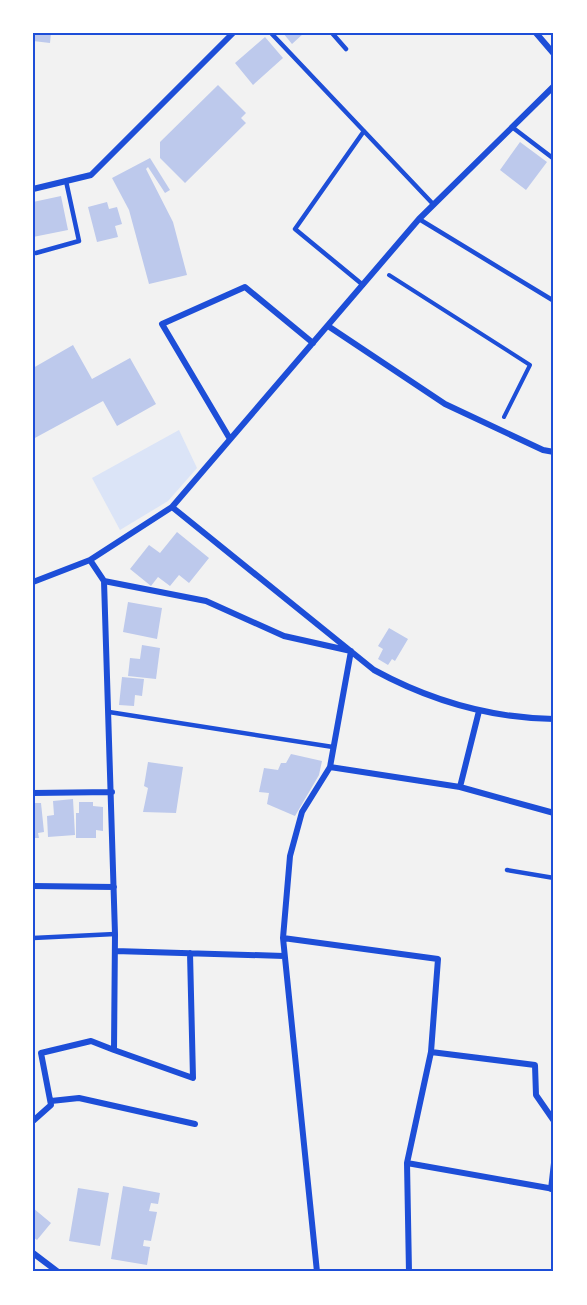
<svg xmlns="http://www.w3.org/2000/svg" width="587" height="1305" viewBox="0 0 587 1305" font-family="'IBM Plex Sans',sans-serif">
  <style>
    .green { fill: #dbe4f7 }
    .building { fill: #bdc9ec }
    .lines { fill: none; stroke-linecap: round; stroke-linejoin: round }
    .path { stroke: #1d4ed8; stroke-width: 4 }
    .service { stroke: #1d4ed8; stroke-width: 4.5 }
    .minor { stroke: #1d4ed8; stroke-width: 6 }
    .neatline { fill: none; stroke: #1d4ed8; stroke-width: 2 }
  </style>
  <rect width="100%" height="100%" fill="#f2f2f2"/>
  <path class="green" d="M 179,430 L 197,468 L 168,501 L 120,530 L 92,478 Z"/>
  <path class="building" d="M 33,33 L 51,33 L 50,43 L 33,41 Z
    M 283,33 L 304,33 L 292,44 Z
    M 265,37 L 283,58 L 253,85 L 235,63 Z
    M 218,85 L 246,113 L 241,118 L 246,123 L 185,183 L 160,158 L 160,142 Z
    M 520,142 L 547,162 L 526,190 L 500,170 Z
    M 150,158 L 170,190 L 165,193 L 148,167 L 146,169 L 173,222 L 187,275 L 149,284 L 129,210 L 112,178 Z
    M 61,196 L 68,230 L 33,237 L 33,202 Z
    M 107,202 L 109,209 L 117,207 L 122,224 L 115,226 L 118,237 L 97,242 L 88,207 Z
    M 73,345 L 92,379 L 130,358 L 156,404 L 117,426 L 103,401 L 33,439 L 33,368 Z
    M 177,532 L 209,558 L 189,583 L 179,575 L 170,586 L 158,577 L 151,586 L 130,569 L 149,545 L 160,553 Z
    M 128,602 L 162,608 L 157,639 L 123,632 Z
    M 389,628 L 408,639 L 395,661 L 392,659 L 388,665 L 378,659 L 383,649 L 378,646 Z
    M 142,645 L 160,648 L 156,679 L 128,676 L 130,658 L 140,659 Z
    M 122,677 L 144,679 L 142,696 L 135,695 L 134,706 L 119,705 Z
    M 291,754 L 322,761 L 319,775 L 295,816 L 267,804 L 269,793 L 259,792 L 264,768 L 278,770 L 281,763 L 286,763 Z
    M 148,762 L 183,767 L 176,813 L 143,812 L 148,788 L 144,786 Z
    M 73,799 L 75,835 L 48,837 L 47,816 L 54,815 L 53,801 Z
    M 79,802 L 93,802 L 93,806 L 103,807 L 103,831 L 96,830 L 96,838 L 76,838 L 76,813 L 79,813 Z
    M 33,803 L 41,803 L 44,832 L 38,833 L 39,838 L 33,838 Z
    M 123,1186 L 160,1193 L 158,1204 L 151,1203 L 149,1211 L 157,1212 L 151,1241 L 144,1240 L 143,1246 L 150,1247 L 147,1265 L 111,1259 Z
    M 78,1188 L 109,1193 L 100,1246 L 69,1241 Z
    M 33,1208 L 51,1223 L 37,1240 L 33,1237 Z"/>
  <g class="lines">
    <path class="path" d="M 389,275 L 530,365 L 504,417"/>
    <path class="service" d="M 271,33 L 433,204
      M 332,33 L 346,49
      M 512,127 L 554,159
      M 419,219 L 554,301
      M 36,253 L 79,241 L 66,181
      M 363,285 L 295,229 L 364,131
      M 109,712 L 333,747
      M 507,870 L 554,878
      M 33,938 L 115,934"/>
    <path class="minor" d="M 536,33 L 554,54
      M 33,189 L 91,175 L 233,33
      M 328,326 L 445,404 L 543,450 L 554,452
      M 230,439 L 162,324 L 245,287 L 313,343
      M 172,507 L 374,670 C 429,700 491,718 554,719
      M 90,560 L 104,581 L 115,934 L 114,1050 L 193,1078 L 190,953
      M 104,581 L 206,601 L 284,636 L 351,651 L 330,767 L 302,812 L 290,856 L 283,938 L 317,1272
      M 33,582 L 90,560 L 172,507 L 419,219 L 554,86
      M 330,767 L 460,787 L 554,813
      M 460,787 L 479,711
      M 33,793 L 112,792
      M 33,886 L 114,887
      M 283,938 L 438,959 L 431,1052 L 407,1163 L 409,1272
      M 115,951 L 284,956
      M 431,1052 L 535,1065 L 536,1095 L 554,1121
      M 51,1101 L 79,1098 L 195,1124
      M 33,1121 L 51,1105 L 41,1053 L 91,1041 L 114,1050
      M 407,1163 L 554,1189
      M 551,1189 L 554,1163
      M 33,1253 L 58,1272
      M 161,1272 L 236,1272"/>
  </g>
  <rect width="587" height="1305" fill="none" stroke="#ffffff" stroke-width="69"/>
  <rect x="34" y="34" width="518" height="1236" class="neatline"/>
</svg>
